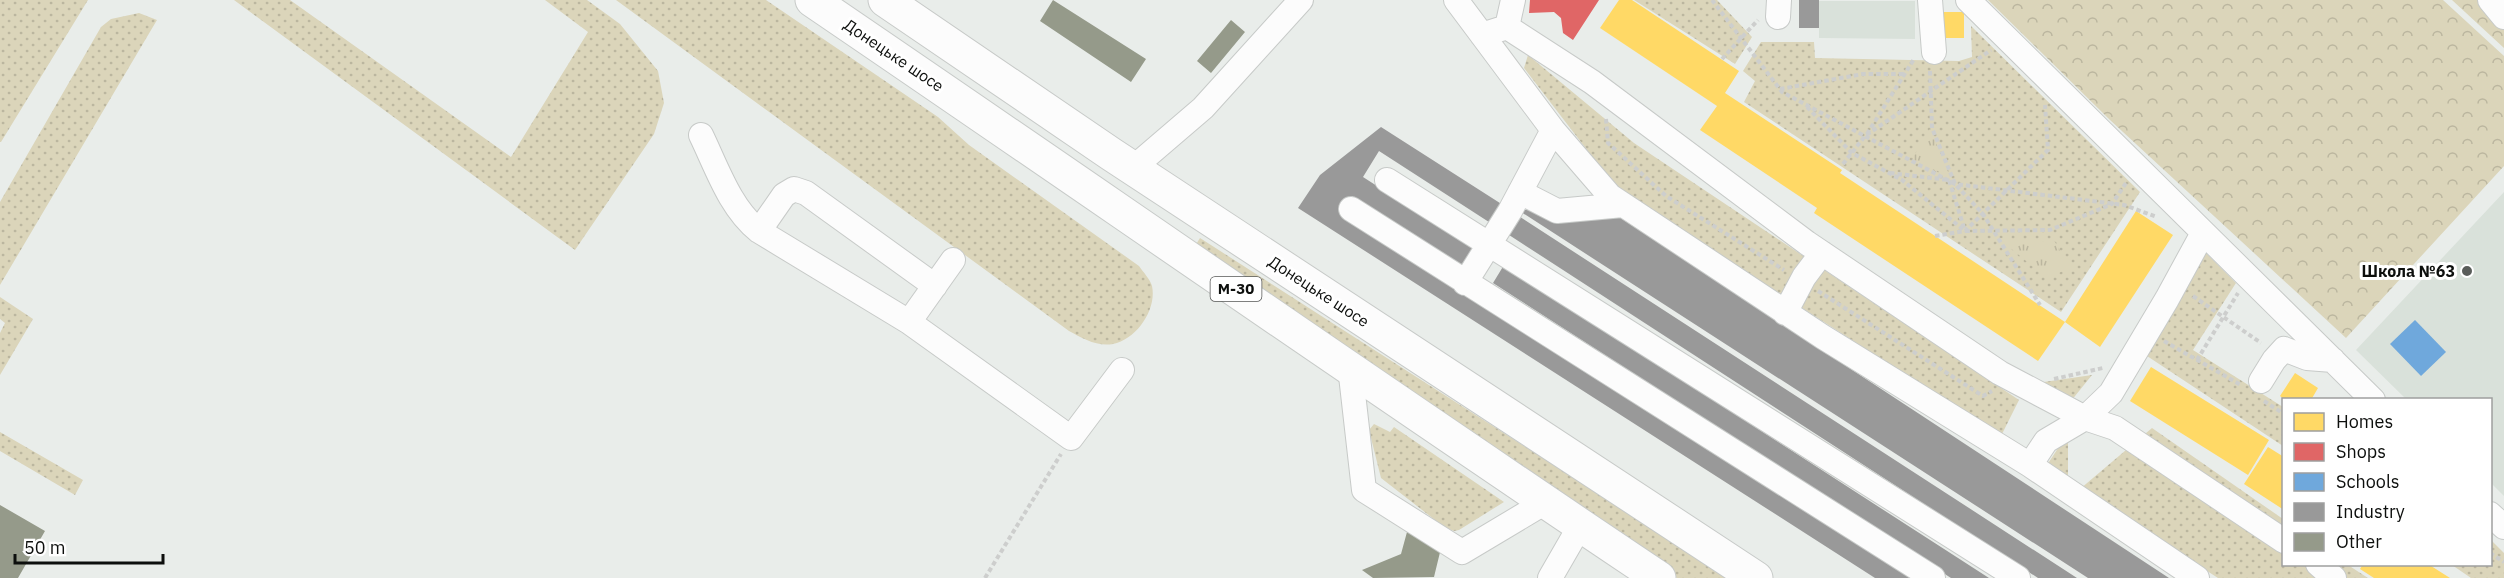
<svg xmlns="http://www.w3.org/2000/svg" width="2504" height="578" viewBox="0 0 2504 578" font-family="'IBM Plex Sans',sans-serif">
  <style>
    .built { fill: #d9e1da }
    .grass { fill: url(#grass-dots) }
    .forest { fill: url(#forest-crowns) }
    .park { fill: url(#park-tufts) }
    .homes { fill: #ffd966 }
    .shops { fill: #e06666 }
    .schools { fill: #6fa8dc }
    .industry { fill: #999 }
    .building { fill: #959a8a }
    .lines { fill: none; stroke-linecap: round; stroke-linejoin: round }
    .minor-casing { stroke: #c7cac8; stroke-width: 26 }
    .highway-casing { stroke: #c7cac8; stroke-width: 35 }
    .path { stroke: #cdcecd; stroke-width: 4; stroke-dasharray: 4.5 3; stroke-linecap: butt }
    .minor { stroke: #fcfcfc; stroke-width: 24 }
    .highway { stroke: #fcfcfc; stroke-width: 33 }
    .poi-dot { fill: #5a5d5a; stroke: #fff; stroke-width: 2 }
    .labels { text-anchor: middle; stroke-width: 6; stroke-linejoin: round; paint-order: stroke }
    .shield { fill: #fff; stroke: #565756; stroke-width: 1.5 }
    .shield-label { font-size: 15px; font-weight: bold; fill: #0d0f0d }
    .street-label { font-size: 16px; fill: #0d0f0d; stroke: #fff }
    .poi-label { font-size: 16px; font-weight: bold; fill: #0d0f0d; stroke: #fff; text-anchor: end }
  </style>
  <defs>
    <pattern id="grass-dots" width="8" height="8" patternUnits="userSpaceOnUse" patternTransform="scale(1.5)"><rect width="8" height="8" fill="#dbd5ba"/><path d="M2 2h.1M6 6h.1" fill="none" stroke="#bbb69f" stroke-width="1.8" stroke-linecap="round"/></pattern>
    <pattern id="forest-crowns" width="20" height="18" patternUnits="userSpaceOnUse" patternTransform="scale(1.5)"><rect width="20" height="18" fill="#dbd5ba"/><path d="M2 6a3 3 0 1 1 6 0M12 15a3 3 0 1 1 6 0" fill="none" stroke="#bbb69f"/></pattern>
    <pattern id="park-tufts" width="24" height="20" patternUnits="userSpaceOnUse" patternTransform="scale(1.5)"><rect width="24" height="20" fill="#dbd5ba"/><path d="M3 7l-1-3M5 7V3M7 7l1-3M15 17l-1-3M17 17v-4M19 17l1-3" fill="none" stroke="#bbb69f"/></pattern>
  </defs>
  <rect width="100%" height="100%" fill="#e9edea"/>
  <path class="built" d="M 1819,1 L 1915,1 L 1915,39 L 1819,38 Z
    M 2504,192 L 2504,496 L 2491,483 L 2490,400 L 2406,399 L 2356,350 Z"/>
  <path class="grass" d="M 0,0 L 88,0 L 1,142 L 0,142 Z
    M 234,0 L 290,0 L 511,157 L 588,32 L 545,0 L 587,0 L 620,24 L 658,71 L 664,103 L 654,134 L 575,250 Z
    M 616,0 L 766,0 L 938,117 L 969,145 L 1139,266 C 1143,272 1150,279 1152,286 C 1157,309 1137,339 1113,344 C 1097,347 1082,338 1069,331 Z
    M 1634,0 L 1717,0 L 1752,37 L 1735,64 Z
    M 139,13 L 157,20 L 0,285 L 0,202 L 101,27 L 111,19 Z
    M 1971,26 L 2140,192 L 2061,312 L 1744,102 L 1755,81 L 1743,71 L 1761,42 L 1814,42 L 1815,58 L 1959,61 L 1972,57 Z
    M 1528,55 L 1634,143 L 2019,400 L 2001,436 L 1617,189 L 1524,68 Z
    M 1200,238 L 1730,578 L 1677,578 L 1195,246 Z
    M 2201,248 L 2236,283 L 2193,350 L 2283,407 L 2283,446 L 2144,354 Z
    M 0,297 L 33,319 L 0,375 L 0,333 L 5,323 L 0,319 Z
    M 2092,375 L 2071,401 L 2037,383 Z
    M 1374,424 L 1390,432 L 1394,427 L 1504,502 L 1459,530 L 1454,531 L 1444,527 L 1381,478 L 1369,430 Z
    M 2152,428 L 2283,519 L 2284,564 L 2348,565 L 2368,578 L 2218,578 L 2080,489 Z
    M 0,432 L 83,480 L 75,495 L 0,451 Z
    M 2068,433 L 2068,479 L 2047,465 Z
    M 2491,540 L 2504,553 L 2504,578 L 2471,578 L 2452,565 L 2490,564 Z"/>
  <path class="forest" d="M 1988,0 L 2443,0 L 2504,56 L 2504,166 L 2346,338 L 2110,120 Z
    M 2452,0 L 2480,0 L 2504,24 L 2504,48 Z"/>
  <path class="park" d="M 1930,129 L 1951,179 L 1912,159 Z
    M 1998,238 L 2055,242 L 2070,268 L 2047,278 Z"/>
  <path class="homes" d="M 1619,0 L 1632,0 L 1739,71 L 1725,93 L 1842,170 L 1840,173 L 2065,322 L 2038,361 L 1814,213 L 1817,208 L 1700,130 L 1717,106 L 1600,28 Z
    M 1935,12 L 1964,12 L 1964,38 L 1935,38 Z
    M 2136,211 L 2173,235 L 2100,347 L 2065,322 Z
    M 2151,367 L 2269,440 L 2248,475 L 2130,401 Z
    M 2295,373 L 2318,388 L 2311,400 L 2285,400 L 2280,396 Z
    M 2268,447 L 2284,457 L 2284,510 L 2244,484 Z
    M 2363,564 L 2428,564 L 2450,578 L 2374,578 L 2360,569 Z"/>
  <path class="shops" d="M 1530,0 L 1599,0 L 1573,40 L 1563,33 L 1561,18 L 1554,12 L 1529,13 Z"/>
  <path class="schools" d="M 2415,320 L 2446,352 L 2421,376 L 2390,344 Z"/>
  <path class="industry" d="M 1799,0 L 1819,0 L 1819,28 L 1799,28 Z
    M 1381,127 L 1503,205 L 1492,224 L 1379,151 L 1363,177 L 1475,249 L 1464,267 L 1352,196 L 1342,212 L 1913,578 L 1875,578 L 1298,208 L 1320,175 Z
    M 1607,209 L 2169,578 L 2088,578 L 1518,210 Z
    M 1517,215 L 2077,578 L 2038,578 L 1506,233 Z
    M 1504,265 L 1989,578 L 1951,578 L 1493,283 Z"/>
  <path class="building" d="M 1053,0 L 1146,59 L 1131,82 L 1040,21 Z
    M 1231,20 L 1245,32 L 1211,73 L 1197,61 Z
    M 0,505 L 45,531 L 18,578 L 0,578 Z
    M 1410,521 L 1442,544 L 1434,577 L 1373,578 L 1362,570 L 1401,554 Z"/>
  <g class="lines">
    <defs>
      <path id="minor" d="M 1456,0 L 1553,130 L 1610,196 L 1823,337 L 2030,465 L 2197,578
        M 1930,0 L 1934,52
        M 1968,0 L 2373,400
        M 2490,0 L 2504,17
        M 1778,17 L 1779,0
        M 1507,27 L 1513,0
        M 1482,35 L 1507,27 L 1592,82 L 1807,243 L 2000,373 L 2085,418 L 2115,428 L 2284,541
        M 701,135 C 717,168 730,208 759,231 L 909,322
        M 1133,168 L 1203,108 L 1301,0
        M 1387,180 L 2018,578
        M 1520,192 L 1557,211 L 1623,205
        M 1351,209 L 1933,578
        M 759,231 L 784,195 L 794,189 L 806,193 L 935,286
        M 953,260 L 909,322 L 1071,438 L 1122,370
        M 1465,283 L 1510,211 L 1553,130
        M 1785,313 L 1804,277 L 1822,253
        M 1350,367 L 1364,490 L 1462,552 L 1544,503
        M 2261,381 L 2274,360 L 2284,349 L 2307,358 L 2333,360
        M 2030,465 L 2046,441 L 2085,418 L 2111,393 L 2167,299 L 2203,233
        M 2490,514 L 2504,527
        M 2318,564 L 2334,578
        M 1550,578 L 1580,526"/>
      <path id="highway" d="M 812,0 C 1094,192 1375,388 1659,578
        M 885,0 L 1111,154 L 1756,578"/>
    </defs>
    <use href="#minor" class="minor-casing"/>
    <use href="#highway" class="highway-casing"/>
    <path class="path" d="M 1712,0 L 1782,92 L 1955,184 L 2124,205 L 2157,217
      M 1722,59 L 1758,20
      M 1930,71 L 1932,128 L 1955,184 L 1983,214 L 2040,305
      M 1780,89 L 1863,74 L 1905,74
      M 1807,107 L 1852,153 L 1902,180 L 1965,231 L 2050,230 L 2112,204 L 2126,183
      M 1606,119 L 1608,143 L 1666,196 L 1784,270
      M 1867,134 L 1914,59
      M 1843,164 L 1865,136 L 1991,50
      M 1890,173 L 1949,180 L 1965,231
      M 1935,236 L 1965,231 L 2048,150 L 2045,105
      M 1818,291 L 1983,396 L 1992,391
      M 2193,296 L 2261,343
      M 2164,341 L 2241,385
      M 2197,360 L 2238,293
      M 2054,379 L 2103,368
      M 2264,401 L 2284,414
      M 2490,553 L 2504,562
      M 985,578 L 1061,454"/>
    <use href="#minor" class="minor"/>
    <use href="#highway" class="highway"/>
  </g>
  <circle class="poi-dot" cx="2467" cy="271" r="6"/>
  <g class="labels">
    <rect class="shield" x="1210.5" y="277" width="51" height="24" rx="4.5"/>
    <g class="shield-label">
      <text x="1236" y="294">М-30</text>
    </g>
    <g class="street-label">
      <text transform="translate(894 55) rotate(34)" y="6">Донецьке шосе</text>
      <text transform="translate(1319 291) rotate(33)" y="6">Донецьке шосе</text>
    </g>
    <g class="poi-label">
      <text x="2455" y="277">Школа №63</text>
    </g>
  </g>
  <rect x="2282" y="398" width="210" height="168" fill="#ffffff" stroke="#9e9f9e" stroke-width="1.5"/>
  <rect x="2294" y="413" width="30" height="18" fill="#ffd966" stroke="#9e9f9e" stroke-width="1.5"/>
  <text x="2336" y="428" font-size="18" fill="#0d0f0d">Homes</text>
  <rect x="2294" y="443" width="30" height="18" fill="#e06666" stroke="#9e9f9e" stroke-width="1.5"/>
  <text x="2336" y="458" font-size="18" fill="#0d0f0d">Shops</text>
  <rect x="2294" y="473" width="30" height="18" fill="#6fa8dc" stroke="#9e9f9e" stroke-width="1.5"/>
  <text x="2336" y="488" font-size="18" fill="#0d0f0d">Schools</text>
  <rect x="2294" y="503" width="30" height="18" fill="#999999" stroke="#9e9f9e" stroke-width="1.5"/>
  <text x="2336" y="518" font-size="18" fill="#0d0f0d">Industry</text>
  <rect x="2294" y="533" width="30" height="18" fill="#959a8a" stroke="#9e9f9e" stroke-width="1.5"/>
  <text x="2336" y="548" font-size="18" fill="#0d0f0d">Other</text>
  <path d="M15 554v9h148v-9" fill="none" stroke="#0d0f0d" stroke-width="3"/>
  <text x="24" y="554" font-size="18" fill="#0d0f0d" stroke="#ffffff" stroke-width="4.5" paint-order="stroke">50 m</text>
</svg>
